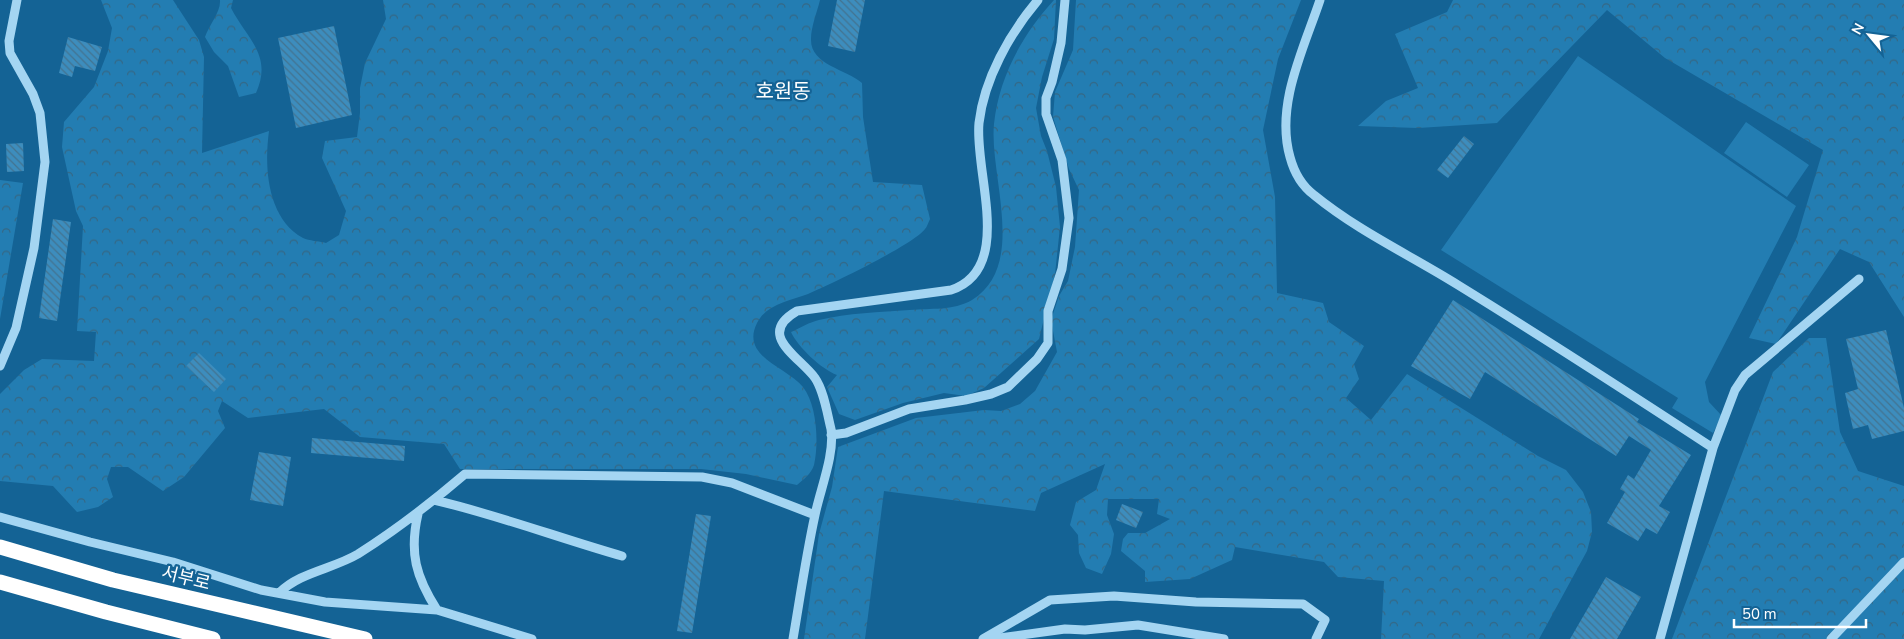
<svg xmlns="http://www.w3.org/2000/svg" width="1904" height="639" viewBox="0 0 1904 639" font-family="'Nunito Sans','Noto Sans KR',sans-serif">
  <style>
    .grass { fill: #237db2 }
    .forest { fill: url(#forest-crowns) }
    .building { fill: url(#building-back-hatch) }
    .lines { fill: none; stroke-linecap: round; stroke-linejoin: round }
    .minor { stroke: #a4d5f2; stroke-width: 9 }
    .highway { stroke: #fff; stroke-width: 15 }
    .labels { text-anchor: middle; stroke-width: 4.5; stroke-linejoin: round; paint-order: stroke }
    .street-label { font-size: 18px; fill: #fff; stroke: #146395 }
    .quarter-label { font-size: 20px; fill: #fff; stroke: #146395 }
  </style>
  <defs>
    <pattern id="forest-crowns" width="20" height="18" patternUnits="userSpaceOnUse" patternTransform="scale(1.25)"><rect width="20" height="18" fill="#237db2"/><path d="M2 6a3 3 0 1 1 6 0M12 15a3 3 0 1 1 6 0" fill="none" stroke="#356784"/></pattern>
    <pattern id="building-back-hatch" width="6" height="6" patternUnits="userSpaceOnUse" patternTransform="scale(1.25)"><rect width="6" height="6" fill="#3d8dbd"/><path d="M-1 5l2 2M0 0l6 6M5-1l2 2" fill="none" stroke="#437390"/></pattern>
  </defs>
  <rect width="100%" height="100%" fill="#146395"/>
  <path class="grass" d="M 1578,56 L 1796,206 L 1705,382 L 1709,402 L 1722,416 L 1713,433 L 1672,408 L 1678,398 L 1441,250 Z
    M 1746,122 L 1809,165 L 1787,197 L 1724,153 Z"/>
  <path class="forest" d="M 101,0 L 173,0 L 199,40 L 204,57 L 202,153 L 269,131 C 264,167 267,218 303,238 C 309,241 319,241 326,243 L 339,235 L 346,211 L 322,158 L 325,141 L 357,137 L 360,113 L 360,88 L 365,63 L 386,19 L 383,0 L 820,0 C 817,12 811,27 811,39 C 810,65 846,69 862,83 L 863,117 L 873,182 L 922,185 L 930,219 C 928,223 927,227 925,229 C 913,245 829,285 808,294 C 790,301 766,304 757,323 C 740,357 787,367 803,387 C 817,405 819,443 814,465 C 811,474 804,479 797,485 L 746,474 L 701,469 L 460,469 L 444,444 L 360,437 L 324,409 L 248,418 L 222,401 L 218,411 L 225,428 L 184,477 L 163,491 L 128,467 L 111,467 L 107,479 L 113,497 L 98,507 L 77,512 L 53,486 L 0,481 L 0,394 L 24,370 L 42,359 L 94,361 L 96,332 L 77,331 L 83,226 L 76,211 L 62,147 L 64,122 L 94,87 L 108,51 L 112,28 Z
    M 220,0 L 233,0 L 231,8 C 247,39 273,55 256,93 L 239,97 L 228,66 L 214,52 L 205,37 C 209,25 221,12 220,0 Z
    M 1054,0 L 1056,0 L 1054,39 L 1042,77 L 1036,108 L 1041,136 L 1047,151 L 1056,187 L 1060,227 L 1055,274 L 1039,339 L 984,388 L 966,396 L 944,393 L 903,403 L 855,420 L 839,414 L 827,387 L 837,375 C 821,369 798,347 791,332 C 800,328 810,322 819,320 C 848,313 880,312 910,310 C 931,308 953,311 972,300 C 1028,265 989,176 994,124 C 999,77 1022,35 1054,0 Z
    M 1076,0 L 1301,0 L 1278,59 L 1263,130 L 1275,197 L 1277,293 L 1323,303 L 1329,322 L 1364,346 L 1354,364 L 1359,379 L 1346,398 L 1371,420 L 1407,374 L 1538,456 L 1566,470 L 1583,492 L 1591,512 L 1592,532 L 1587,551 L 1539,639 L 1381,639 L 1384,581 L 1338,577 L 1324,562 L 1235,547 L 1232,560 L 1190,579 L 1145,582 L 1145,571 L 1121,551 L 1123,539 L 1128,533 L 1145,533 L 1170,519 L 1157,514 L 1159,499 L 1108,499 L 1107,515 L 1114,534 L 1111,554 L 1102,574 L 1086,568 L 1079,553 L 1078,535 L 1070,525 L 1076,502 L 1096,490 L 1105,464 L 1041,493 L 1035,511 L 884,491 L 865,639 L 804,639 L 819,534 L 832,487 L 838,447 L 916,418 L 984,410 L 1001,411 L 1020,404 L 1035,391 L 1057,352 L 1051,320 L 1059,296 L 1068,281 L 1075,247 L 1079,190 L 1069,169 L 1053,117 L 1055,92 L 1073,50 Z
    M 1453,0 L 1904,0 L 1904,317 L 1869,262 L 1840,249 L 1776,344 L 1749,338 L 1797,237 L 1823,150 L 1665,58 L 1607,10 L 1497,123 L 1418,128 L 1358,126 L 1386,101 L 1418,88 L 1395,34 L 1447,12 Z
    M 0,180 L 23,183 L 0,319 Z
    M 1809,338 L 1826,338 L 1840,432 L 1858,471 L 1904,486 L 1904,639 L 1672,639 L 1773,372 Z"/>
  <path class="building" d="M 837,0 L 865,0 L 855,52 L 828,46 Z
    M 334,26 L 352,115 L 296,128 L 278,38 Z
    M 68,37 L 102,47 L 95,71 L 75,66 L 72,77 L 59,73 Z
    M 1464,136 L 1474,144 L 1448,178 L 1437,170 Z
    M 23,143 L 24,171 L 7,172 L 6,144 Z
    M 53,219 L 71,222 L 57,321 L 39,318 Z
    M 1453,300 L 1639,419 L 1637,422 L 1691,455 L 1659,506 L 1670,512 L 1657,534 L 1646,528 L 1638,541 L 1607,523 L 1625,492 L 1620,489 L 1628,475 L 1634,479 L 1651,450 L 1629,436 L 1616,456 L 1485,372 L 1470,399 L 1411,366 Z
    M 1886,330 L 1904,408 L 1904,431 L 1872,439 L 1868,425 L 1853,429 L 1845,393 L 1858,389 L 1846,339 Z
    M 199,353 L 226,379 L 214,392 L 186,366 Z
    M 312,438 L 405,446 L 404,461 L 311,453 Z
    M 259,452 L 291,457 L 283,506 L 250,500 Z
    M 1122,504 L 1143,512 L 1136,528 L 1116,520 Z
    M 696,514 L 711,516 L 692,633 L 677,631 Z
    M 1606,577 L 1641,597 L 1617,639 L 1570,639 Z"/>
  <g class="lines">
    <path class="minor" d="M 1320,0 C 1304,48 1275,105 1290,157 C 1294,172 1302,186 1314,195 C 1358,231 1410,255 1458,285 C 1544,338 1629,393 1713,448
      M 0,366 L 16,328 L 34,248 L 45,162 L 40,113 L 33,94 L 10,53 L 9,41 L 17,0
      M 831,435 L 846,433 L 909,409 L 965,400 L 991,394 L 1008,387 L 1037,359 L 1048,343 L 1048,311 L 1062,269 L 1069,218 L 1062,160 L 1046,114 L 1046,98 L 1052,82 L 1061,43 L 1065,0
      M 434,500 C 498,515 559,538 622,556
      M 418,514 C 409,553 416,577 437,610
      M 0,517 L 90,542 L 173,562 L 261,590 L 325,602 L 437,610 L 532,639
      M 279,593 C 300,572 333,569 358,554 C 396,530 431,503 465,474 L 702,477 L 732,483 L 815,515
      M 793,639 C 800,598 806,556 815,515 C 820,490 835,454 831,429 C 827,413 824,391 815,378 C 800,357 755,335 797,311 L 951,290 C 1015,269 974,172 979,123 C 984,79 1010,33 1038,0
      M 983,639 L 1050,600 L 1114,596 L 1196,602 L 1303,604 L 1325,620 L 1316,639
      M 992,639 L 1065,629 L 1085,630 L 1138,625 L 1224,639
      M 1660,639 L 1713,448 L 1735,390 L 1745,375 L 1859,279
      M 1831,639 L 1904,562"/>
    <path class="highway" d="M 0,547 L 113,580 L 365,639
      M 0,582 L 106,612 L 213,639"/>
  </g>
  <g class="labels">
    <g class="street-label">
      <text transform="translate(186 578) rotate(14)" y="6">서부로</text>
    </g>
    <g class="quarter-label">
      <text x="783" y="98">호원동</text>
    </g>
  </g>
  <g transform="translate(1869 35) rotate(299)" stroke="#146395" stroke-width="4" paint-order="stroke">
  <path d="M0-4L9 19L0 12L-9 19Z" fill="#ffffff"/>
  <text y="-8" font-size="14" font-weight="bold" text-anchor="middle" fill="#ffffff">N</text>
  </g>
  <path d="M1734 619v8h132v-8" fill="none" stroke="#ffffff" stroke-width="2.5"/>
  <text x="1742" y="619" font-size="15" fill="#ffffff" stroke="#146395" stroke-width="4" paint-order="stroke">50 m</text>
</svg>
